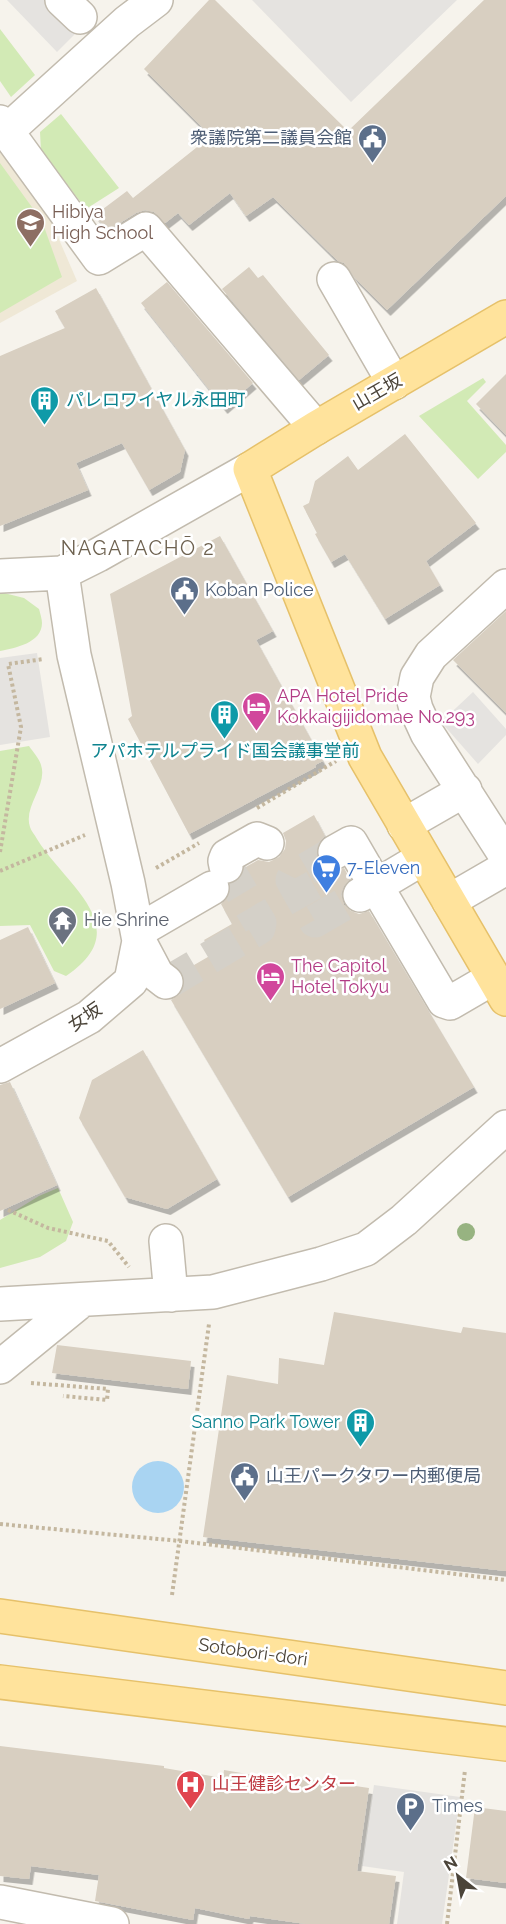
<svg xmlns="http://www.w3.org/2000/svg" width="506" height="1924" viewBox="0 0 506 1924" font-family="Raleway,'Noto Sans JP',sans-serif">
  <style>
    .education { fill: #efe8d6 }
    .green { fill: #d2eab5 }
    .parking { fill: #e5e3e0 }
    .water { fill: #a9d4f2 }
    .building { fill: #d8cfc1; filter: url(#shadow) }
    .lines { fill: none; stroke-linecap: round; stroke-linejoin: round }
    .minor-tunnel { stroke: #d4d0c8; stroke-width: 33; stroke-dasharray: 33 16; stroke-linecap: butt }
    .minor-casing { stroke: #c2bbae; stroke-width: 36 }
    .major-casing { stroke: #e6c16a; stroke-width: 36 }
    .path { stroke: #c4b79f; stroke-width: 4; stroke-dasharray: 3 3; stroke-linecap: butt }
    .minor { stroke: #fff; stroke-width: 33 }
    .major { stroke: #ffe39c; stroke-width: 33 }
    .tree { fill: #97b381 }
    .labels { text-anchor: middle; stroke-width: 5; stroke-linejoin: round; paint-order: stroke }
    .service-label { font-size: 18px; fill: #4e5e75; stroke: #fff; text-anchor: start }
    .education-label { font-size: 18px; fill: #785e54; stroke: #fff; text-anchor: start }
    .street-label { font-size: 18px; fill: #4b4439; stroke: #fff }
    .culture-label { font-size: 18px; fill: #0d838f; stroke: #fff; text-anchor: start }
    .hotel-label { font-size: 18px; fill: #b23c85; stroke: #fff; text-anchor: start }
    .shop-label { font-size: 18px; fill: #366cbe; stroke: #fff; text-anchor: start }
    .worship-label { font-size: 18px; fill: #5b616d; stroke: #fff; text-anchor: start }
    .health-label { font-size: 18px; fill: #be3a42; stroke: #fff; text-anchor: start }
    .neighbourhood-label { font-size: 20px; letter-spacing: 1.5px; fill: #6e6250; stroke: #fff }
  </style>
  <defs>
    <filter id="shadow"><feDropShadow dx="3.5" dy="6" stdDeviation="0" flood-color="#0004"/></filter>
  </defs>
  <rect width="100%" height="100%" fill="#f6f3ec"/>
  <path class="education" d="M 0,149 L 48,214 L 77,281 L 0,323 Z"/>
  <path class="green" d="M 0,29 L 35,75 L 11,97 L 0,81 Z
    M 61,114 L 119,188 L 86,209 L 41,151 L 40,132 Z
    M 0,163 L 42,221 L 62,277 L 0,313 Z
    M 483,378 L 486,382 L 467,401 L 506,445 L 506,452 L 478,479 L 419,416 Z
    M 0,592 L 24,598 L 39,609 C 40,613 42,619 42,623 C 42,643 15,648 0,651 Z
    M 29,746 C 33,752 39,758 41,765 C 48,786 23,806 30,827 C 31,831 35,835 37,839 C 65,885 138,928 66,976 L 54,971 L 30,925 L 0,926 L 0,751 Z
    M 58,1188 L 73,1222 L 66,1241 L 40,1257 L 0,1268 L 0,1220 L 39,1196 Z"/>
  <path class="parking" d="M 7,0 L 44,0 L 54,11 L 81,28 L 57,52 Z
    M 252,0 L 457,0 L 351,102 Z
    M 37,653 L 50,737 L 0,745 L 0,658 Z
    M 473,692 L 506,729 L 506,735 L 478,764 L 441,722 Z
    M 374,1785 L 460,1797 L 442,1924 L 397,1924 L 404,1872 L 362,1866 Z"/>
  <path class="water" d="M132 1487a26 26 0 1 1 52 0a26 26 0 1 1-52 0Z"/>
  <path class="building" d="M 209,0 L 215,0 L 348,131 L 484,0 L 506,0 L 506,196 L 387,310 L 355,278 L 344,263 L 338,261 L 273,197 L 246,216 L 230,193 L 189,225 L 178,213 L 165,223 L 154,212 L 145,210 L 136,213 L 107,231 L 95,215 L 127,191 L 133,198 L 211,136 L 144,69 Z
    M 249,267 L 258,278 L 263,275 L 329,355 L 299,380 L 222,289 Z
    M 167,282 L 253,383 L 224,408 L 141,303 Z
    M 96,288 L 185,450 L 180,472 L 149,490 L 122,443 L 76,463 L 88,490 L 0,526 L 0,356 L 65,328 L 55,311 Z
    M 506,374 L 506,435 L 476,404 Z
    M 405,434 L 476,523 L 426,561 L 440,585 L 385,619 L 345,554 L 331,562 L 315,534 L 317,533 L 303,506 L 309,503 L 315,481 L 348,456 L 358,470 Z
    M 220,536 L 273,631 L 256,640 L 323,761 L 315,765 L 316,767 L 189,834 L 128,719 L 132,716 L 110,594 Z
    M 506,611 L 506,713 L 453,660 Z
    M 314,815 L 325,836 L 319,842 L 316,851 L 319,862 L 326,868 L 334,871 L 344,868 L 350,879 L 344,886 L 341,894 L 344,905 L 351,911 L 359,914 L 369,911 L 474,1087 L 288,1197 L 171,1000 L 180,994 L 184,985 L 182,972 L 213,954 L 204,940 L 232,924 L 221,904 L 228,897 L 230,884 L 239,880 L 244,868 L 258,860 L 269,862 L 279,857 L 285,849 L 286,841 L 283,833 Z
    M 28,927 L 55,983 L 0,1009 L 0,940 Z
    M 143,1050 L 217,1179 L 167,1209 L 125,1197 L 79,1118 L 92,1080 Z
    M 10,1082 L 57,1185 L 0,1211 L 0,1085 Z
    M 334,1312 L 461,1333 L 463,1327 L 506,1333 L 506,1571 L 203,1537 L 227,1375 L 278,1384 L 279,1358 L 324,1365 Z
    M 57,1345 L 191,1361 L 188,1389 L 52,1373 Z
    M 0,1746 L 164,1766 L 164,1768 L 223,1778 L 224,1770 L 293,1782 L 294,1777 L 369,1788 L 357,1871 L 396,1876 L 389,1924 L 306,1924 L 250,1916 L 249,1919 L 195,1908 L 193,1920 L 95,1901 L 99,1875 L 31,1866 L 29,1879 L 0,1876 Z
    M 475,1807 L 506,1811 L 506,1883 L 466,1878 Z"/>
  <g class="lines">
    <path class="minor-tunnel" d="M 335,852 L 294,876 L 292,880 L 315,921 L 360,895
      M 166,982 L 172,980 L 259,928 L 260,923 L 226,866"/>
    <defs>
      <path id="minor" d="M 62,0 L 80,17
        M 0,122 L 99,258 L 146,229 L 316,428
        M 7,131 L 127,22 L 156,0
        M 334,279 L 394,383
        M 62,573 L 74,655 L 128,883 L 139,941 L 157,975 L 166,982
        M 0,576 L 62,573 L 98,555 L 250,469
        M 506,586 L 431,655 L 417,677 L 413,697 L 416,709 L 427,733 L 506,856
        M 404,825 L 465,790
        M 335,852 L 351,843 L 376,886 L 360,895
        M 423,858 L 376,886 L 444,1001 L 450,1003 L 493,978
        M 226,866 L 225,861 L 227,856 L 257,839 L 267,843
        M 449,901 L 506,868
        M 138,931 L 212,888
        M 0,1066 L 89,1017 L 131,981 L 139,941
        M 166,1241 L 171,1295
        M 0,1304 L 213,1292 L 321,1264 L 366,1249 L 404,1220 L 506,1127
        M 0,1367 L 82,1300
        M 0,1902 L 112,1924"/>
      <path id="major" d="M 506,317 L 316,428 L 250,469 L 365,757 L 506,999
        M 0,1616 L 506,1688
        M 0,1682 L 506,1744"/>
    </defs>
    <use href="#minor" class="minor-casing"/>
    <use href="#major" class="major-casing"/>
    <path class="path" d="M 257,808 L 336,761
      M 0,852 L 21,727 L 8,664 L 44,659
      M 156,868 L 199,843
      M 0,871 L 85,835
      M 8,1210 L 48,1228 L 108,1241 L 129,1267
      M 31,1383 L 108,1389 L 107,1400 L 63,1396
      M 0,1524 L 180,1541 L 506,1580
      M 172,1595 L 209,1324
      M 447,1924 L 465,1770"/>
    <use href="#minor" class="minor"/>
    <use href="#major" class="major"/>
  </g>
  <circle class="tree" cx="466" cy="1232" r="9"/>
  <defs>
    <symbol id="civic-pin" viewBox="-11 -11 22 30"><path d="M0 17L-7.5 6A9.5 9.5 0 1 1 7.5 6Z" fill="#5c6f8a" stroke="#fff"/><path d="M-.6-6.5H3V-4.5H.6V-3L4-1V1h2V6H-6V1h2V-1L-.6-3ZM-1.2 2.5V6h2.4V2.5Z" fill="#fff"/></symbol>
    <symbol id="school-pin" viewBox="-11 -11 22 30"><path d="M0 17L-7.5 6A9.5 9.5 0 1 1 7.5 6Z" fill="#8d6e63" stroke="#fff"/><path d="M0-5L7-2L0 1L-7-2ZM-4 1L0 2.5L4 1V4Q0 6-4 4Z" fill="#fff"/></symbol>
    <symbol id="building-pin" viewBox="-11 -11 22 30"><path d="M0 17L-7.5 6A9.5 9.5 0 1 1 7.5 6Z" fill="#0f9aa8" stroke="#fff"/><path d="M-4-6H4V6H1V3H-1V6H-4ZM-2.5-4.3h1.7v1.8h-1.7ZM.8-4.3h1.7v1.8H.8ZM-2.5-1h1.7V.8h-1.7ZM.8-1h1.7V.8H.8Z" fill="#fff"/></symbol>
    <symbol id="hotel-pin" viewBox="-11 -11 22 30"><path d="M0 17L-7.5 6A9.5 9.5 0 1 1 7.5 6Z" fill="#d1479c" stroke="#fff"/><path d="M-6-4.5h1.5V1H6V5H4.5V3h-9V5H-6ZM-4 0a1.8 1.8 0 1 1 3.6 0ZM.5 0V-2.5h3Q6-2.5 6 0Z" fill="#fff"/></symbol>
    <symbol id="supermarket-pin" viewBox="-11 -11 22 30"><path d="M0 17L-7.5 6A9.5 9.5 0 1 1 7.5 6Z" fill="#3f7fe0" stroke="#fff"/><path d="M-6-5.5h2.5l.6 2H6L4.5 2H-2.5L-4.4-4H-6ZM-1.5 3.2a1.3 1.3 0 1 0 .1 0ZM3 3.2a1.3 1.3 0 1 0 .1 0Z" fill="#fff"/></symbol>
    <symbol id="temple-pin" viewBox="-11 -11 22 30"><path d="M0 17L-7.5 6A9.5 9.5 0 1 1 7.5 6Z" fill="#6b7280" stroke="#fff"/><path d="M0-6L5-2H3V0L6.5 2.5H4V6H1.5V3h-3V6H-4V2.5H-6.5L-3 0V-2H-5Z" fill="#fff"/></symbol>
    <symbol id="hospital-pin" viewBox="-11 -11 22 30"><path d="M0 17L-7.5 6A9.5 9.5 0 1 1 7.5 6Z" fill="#e0444e" stroke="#fff"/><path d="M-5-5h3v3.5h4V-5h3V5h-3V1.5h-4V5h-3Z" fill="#fff"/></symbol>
    <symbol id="parking-pin" viewBox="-11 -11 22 30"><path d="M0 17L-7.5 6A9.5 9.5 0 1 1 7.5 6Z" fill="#5c6f8a" stroke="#fff"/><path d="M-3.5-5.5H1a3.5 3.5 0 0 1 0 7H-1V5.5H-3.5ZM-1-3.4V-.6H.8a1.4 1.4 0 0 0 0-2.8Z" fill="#fff"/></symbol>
  </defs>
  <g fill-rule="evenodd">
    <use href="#civic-pin" x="356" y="122" width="33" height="45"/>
    <use href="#school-pin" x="14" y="206" width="33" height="45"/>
    <use href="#building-pin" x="28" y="384" width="33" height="45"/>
    <use href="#civic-pin" x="168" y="574" width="33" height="45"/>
    <use href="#hotel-pin" x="240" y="690" width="33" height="45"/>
    <use href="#building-pin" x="208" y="698" width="33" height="45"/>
    <use href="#supermarket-pin" x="310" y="852" width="33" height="45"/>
    <use href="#temple-pin" x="46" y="904" width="33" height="45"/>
    <use href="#hotel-pin" x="254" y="960" width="33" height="45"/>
    <use href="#building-pin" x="344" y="1406" width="33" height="45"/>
    <use href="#civic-pin" x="228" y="1460" width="33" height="45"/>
    <use href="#hospital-pin" x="174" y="1768" width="33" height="45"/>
    <use href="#parking-pin" x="394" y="1790" width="33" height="45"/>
  </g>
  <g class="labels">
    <g class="service-label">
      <text x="352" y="144" text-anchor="end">衆議院第二議員会館</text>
      <text x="205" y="596">Koban Police</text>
      <text x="266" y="1482">山王パークタワー内郵便局</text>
      <text x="432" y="1812">Times</text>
    </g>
    <g class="education-label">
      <text x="52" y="218">Hibiya<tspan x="52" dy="21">High School</tspan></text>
    </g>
    <g class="street-label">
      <text transform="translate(377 392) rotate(-30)" y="6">山王坂</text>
      <text transform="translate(85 1017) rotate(-34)" y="6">女坂</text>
      <text transform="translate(253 1652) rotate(8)" y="6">Sotobori-dori</text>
    </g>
    <g class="culture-label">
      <text x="66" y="406">パレロワイヤル永田町</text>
      <text x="225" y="757" text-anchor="middle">アパホテルプライド国会議事堂前</text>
      <text x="340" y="1428" text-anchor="end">Sanno Park Tower</text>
    </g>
    <g class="hotel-label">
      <text x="277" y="702">APA Hotel Pride<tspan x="277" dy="21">Kokkaigijidomae No.293</tspan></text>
      <text x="291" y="972">The Capitol<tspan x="291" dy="21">Hotel Tokyu</tspan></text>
    </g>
    <g class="shop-label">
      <text x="347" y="874">7-Eleven</text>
    </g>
    <g class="worship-label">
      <text x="84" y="926">Hie Shrine</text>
    </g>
    <g class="health-label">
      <text x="212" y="1790">山王健診センター</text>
    </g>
    <g class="neighbourhood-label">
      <text x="138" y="555">NAGATACHŌ 2</text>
    </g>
  </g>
  <g transform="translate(458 1876) rotate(329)" stroke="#ffffff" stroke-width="4.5" paint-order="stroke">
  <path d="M0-4.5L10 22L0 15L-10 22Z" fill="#4b4439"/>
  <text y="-9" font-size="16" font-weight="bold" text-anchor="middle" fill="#4b4439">N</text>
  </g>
</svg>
